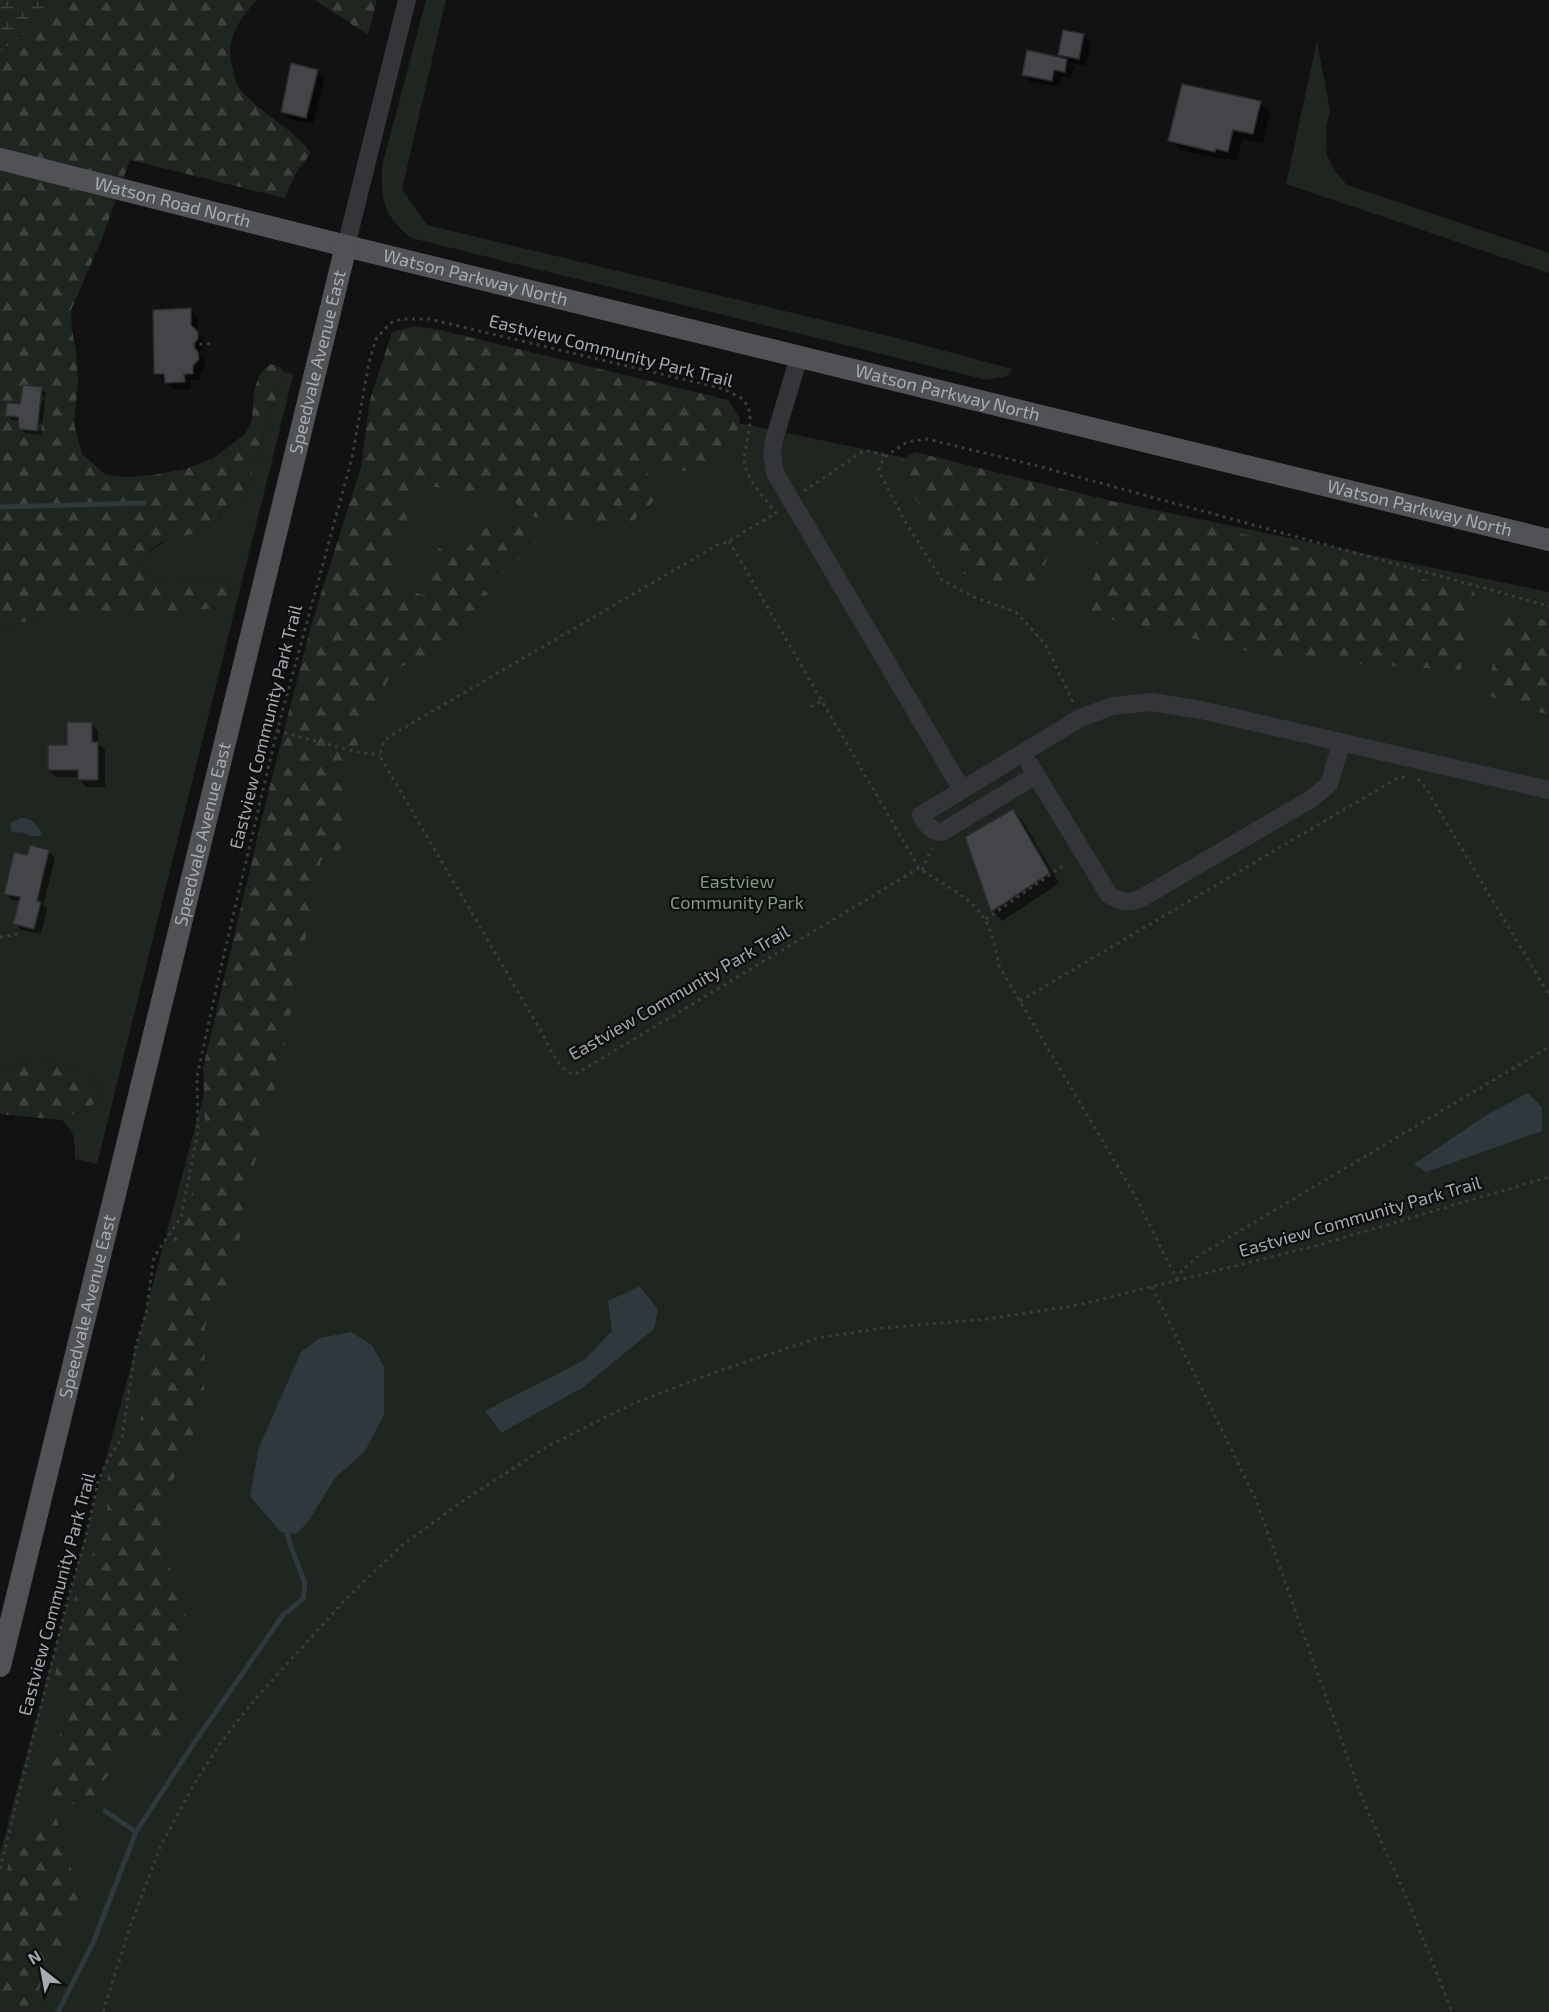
<svg xmlns="http://www.w3.org/2000/svg" width="1549" height="2012" viewBox="0 0 1549 2012" font-family="'Exo 2',sans-serif">
  <style>
    .green { fill: #1f251f }
    .forest { fill: url(#forest-firs) }
    .wetland { fill: url(#wetland-marsh) }
    .water { fill: #2f383c }
    .shadow { fill: #0007 }
    .lines { fill: none; stroke-linecap: round; stroke-linejoin: round }
    .stream { stroke: #2f383c; stroke-width: 5 }
    .building { fill: #444548; stroke: #2c2c2f; stroke-width: 1.5 }
    .path { stroke: #393c3e; stroke-width: 3; stroke-dasharray: 3 4.5; stroke-linecap: butt }
    .minor { stroke: #333538; stroke-width: 18 }
    .major { stroke: #505256; stroke-width: 22 }
    .labels { text-anchor: middle; stroke-width: 4.5; stroke-linejoin: round; paint-order: stroke }
    .street-label { font-size: 18px; fill: #a5abb2; stroke: #0d0d0e }
    .park-label { font-size: 18px; fill: #809b7e; stroke: #0d0d0e }
  </style>
  <defs>
    <pattern id="forest-firs" width="22" height="20" patternUnits="userSpaceOnUse" patternTransform="scale(1.5)"><rect width="22" height="20" fill="#1f251f"/><path d="M5 1l3.5 6h-7zM16 11l3.5 6h-7z" fill="#3d423d"/></pattern>
    <pattern id="wetland-marsh" width="20" height="14" patternUnits="userSpaceOnUse" patternTransform="scale(1.5)"><rect width="20" height="14" fill="#1f251f"/><path d="M1 5h8M5 5V1M11 12h8M15 12V8" fill="none" stroke="#3d423d"/></pattern>
  </defs>
  <rect width="100%" height="100%" fill="#121213"/>
  <path class="green" d="M 426,0 L 446,0 L 402,189 L 427,225 L 901,339 L 1012,369 L 1007,376 L 987,380 L 411,238 C 383,215 381,200 382,166 Z
    M 1317,41 L 1330,111 L 1326,128 L 1327,155 L 1335,171 L 1347,185 L 1549,253 L 1549,273 L 1286,184 Z
    M 403,353 L 1549,592 L 1549,2012 L 0,2012 L 0,1853 Z
    M 290,372 L 293,376 L 97,1164 L 75,1159 C 75,1140 76,1134 62,1120 L 95,1104 L 101,1087 L 77,1068 L 34,1060 L 0,1070 L 0,627 L 229,578 C 202,583 167,586 143,570 L 144,558 L 152,549 L 173,537 L 192,534 L 201,530 L 220,515 L 222,510 L 226,507 L 244,502 L 263,435 L 285,373 Z"/>
  <path class="forest" d="M 0,0 L 257,0 C 240,19 225,39 232,66 C 234,73 235,83 239,88 C 259,113 292,127 311,153 L 296,173 L 285,198 L 130,160 L 101,241 L 71,310 L 72,330 L 76,352 L 78,381 L 74,423 L 82,454 L 106,475 L 129,477 L 153,475 L 185,469 L 212,459 L 245,434 L 252,420 L 254,391 L 259,376 L 264,369 L 270,364 L 280,367 L 285,373 L 263,435 L 244,502 C 235,509 226,506 223,509 C 219,513 217,521 213,525 C 190,543 146,530 143,570 C 167,586 202,583 229,578 C 231,591 231,598 223,608 L 37,619 L 0,627 Z
    M 315,0 L 377,0 L 368,35 Z
    M 414,326 L 440,330 L 728,400 L 740,419 L 733,447 L 701,473 L 646,466 L 654,501 L 629,525 L 534,517 L 524,508 L 505,497 L 421,485 L 394,551 L 394,583 L 422,595 L 441,587 L 481,589 L 488,593 L 460,645 L 393,669 L 343,777 L 348,819 L 340,851 L 321,860 L 279,1073 L 256,1157 L 227,1301 L 205,1325 L 204,1395 L 193,1408 L 194,1433 L 163,1503 L 170,1569 L 187,1618 L 177,1726 L 145,1746 L 134,1736 L 93,1798 L 62,1807 L 48,1790 L 48,1757 L 73,1709 L 55,1674 L 80,1579 L 107,1526 L 108,1473 L 123,1448 L 136,1434 L 143,1411 L 152,1361 L 142,1351 L 143,1340 L 156,1330 L 172,1284 L 160,1267 L 190,1205 L 205,1122 L 203,1068 L 267,797 L 311,626 L 361,467 L 370,400 L 392,332 Z
    M 915,452 L 1475,592 L 1461,670 L 1286,660 L 1083,613 L 1104,545 L 1054,536 L 1037,590 L 964,574 L 893,464 Z
    M 518,518 L 547,532 L 491,584 L 435,585 L 423,568 L 439,548 L 465,551 L 486,524 Z
    M 1501,610 L 1549,621 L 1549,714 L 1522,709 L 1488,695 Z
    M 34,1060 L 77,1068 L 101,1087 L 95,1104 L 62,1120 L 0,1114 L 0,1070 Z
    M 54,1810 L 79,1896 L 66,1925 L 74,1944 L 49,1965 L 36,1996 L 45,2012 L 0,2012 L 0,1895 L 15,1841 Z"/>
  <path class="wetland" d="M 0,0 L 67,0 L 0,52 Z"/>
  <path class="water" d="M 20,818 C 33,818 37,824 42,834 L 40,836 C 30,836 33,837 24,833 C 19,831 16,834 11,831 L 10,823 Z
    M 1528,1093 L 1542,1107 L 1542,1131 L 1426,1172 L 1414,1164 L 1488,1114 Z
    M 640,1286 L 658,1310 L 654,1329 L 582,1388 L 501,1433 L 485,1411 L 584,1360 L 612,1331 L 608,1301 Z
    M 351,1332 L 372,1345 L 384,1367 L 384,1415 L 365,1451 L 335,1478 L 308,1522 L 296,1534 L 281,1532 L 250,1496 L 259,1447 L 301,1352 L 320,1338 Z"/>
  <path class="shadow" d="M 1064,32 L 1084,36 L 1091,43 L 1086,66 L 1068,62 L 1074,67 L 1071,78 L 1061,76 L 1059,87 L 1030,82 L 1023,74 L 1065,60 L 1060,54 Z
    M 318,71 L 325,78 L 313,124 L 289,119 L 282,112 Z
    M 1260,103 L 1270,112 L 1263,143 L 1242,139 L 1237,161 L 1225,158 L 1225,160 L 1180,150 L 1170,140 Z
    M 190,310 L 197,317 L 198,334 L 204,340 L 204,347 L 199,353 L 205,360 L 205,367 L 199,374 L 200,380 L 191,380 L 191,389 L 173,389 L 166,380 L 163,380 L 156,373 Z
    M 41,389 L 46,393 L 41,435 L 25,433 L 20,428 L 20,421 L 11,420 L 7,415 Z
    M 91,723 L 98,731 L 98,744 L 105,750 L 105,787 L 87,787 L 79,780 L 79,777 L 56,777 L 49,770 Z
    M 1013,811 L 1022,820 L 1059,883 L 1002,921 L 993,911 L 967,837 Z
    M 31,847 L 49,852 L 55,858 L 43,906 L 47,909 L 41,934 L 21,930 L 15,923 L 20,901 L 12,900 L 6,893 L 28,857 Z"/>
  <g class="lines">
    <path class="stream" d="M 0,507 L 144,503
      M 136,1832 L 192,1746 L 283,1615 L 303,1599 L 305,1583 L 291,1547 L 287,1534
      M 58,2012 L 93,1943 L 136,1832 L 105,1811"/>
  </g>
  <path class="building" d="M 1063,30 L 1084,34 L 1079,59 L 1058,55 Z
    M 1027,50 L 1067,59 L 1065,72 L 1054,70 L 1052,81 L 1022,75 Z
    M 291,63 L 318,70 L 306,118 L 281,112 Z
    M 1182,84 L 1261,101 L 1253,134 L 1233,130 L 1228,152 L 1216,149 L 1215,152 L 1168,141 Z
    M 191,308 L 191,325 L 198,332 L 198,339 L 193,345 L 198,352 L 199,359 L 193,366 L 193,374 L 184,374 L 185,382 L 165,383 L 164,374 L 154,374 L 153,310 Z
    M 23,385 L 42,387 L 37,431 L 19,429 L 18,417 L 5,416 L 7,403 L 20,404 Z
    M 67,722 L 92,722 L 92,742 L 98,742 L 98,780 L 78,780 L 78,770 L 48,770 L 48,745 L 67,745 Z
    M 1013,809 L 1050,873 L 991,912 L 965,837 Z
    M 30,845 L 49,850 L 37,901 L 41,902 L 34,929 L 13,924 L 20,897 L 4,894 L 14,852 L 27,855 Z"/>
  <g class="lines">
    <path class="path" d="M 192,345 L 214,343
      M 804,491 L 862,452 L 871,451 L 886,456
      M 729,541 L 919,868
      M 1073,702 L 1045,644 L 1016,612 L 976,598 L 942,580 L 906,523 L 880,473 L 879,467 L 886,456 L 907,442 L 927,439 L 1042,467 L 1549,606
      M 811,707 L 822,701
      M 277,731 L 357,752 L 381,755
      M 1418,779 L 1425,787 L 1549,995
      M 922,870 L 932,848
      M 986,919 L 1065,864
      M 0,937 L 18,934
      M 1020,1001 L 1396,779 L 1409,776
      M 1177,1280 L 1183,1269 L 1201,1254 L 1549,1047
      M 1152,1287 L 1256,1500 L 1362,1798 L 1411,1908 L 1452,2012
      M 0,1869 L 69,1595 L 85,1541 L 98,1482 L 108,1459 L 122,1438 L 136,1345 L 146,1314 L 154,1257 L 181,1217 L 198,1131 L 197,1077 L 221,967 L 276,735 L 352,458 L 369,362 L 376,339 L 390,323 L 402,319 L 429,319 L 724,389 C 729,392 736,395 741,398 C 761,415 741,445 745,466 C 748,481 767,501 776,513 L 729,541 L 717,545 L 390,736 C 382,743 380,748 381,758 L 542,1033 C 551,1050 556,1066 574,1075 L 919,868 C 967,901 989,901 999,966 L 1134,1194 L 1177,1280
      M 103,2012 L 130,1927 L 161,1845 L 195,1783 L 219,1745 L 256,1698 L 346,1599 L 400,1547 L 464,1500 L 548,1446 L 632,1404 L 713,1373 L 817,1338 L 883,1328 L 988,1319 L 1078,1305 L 1315,1246 L 1549,1177"/>
    <path class="minor" d="M 346,246 L 407,0
      M 799,357 L 774,440 L 772,454 L 775,473 L 962,790
      M 1030,765 L 1109,895 C 1120,902 1127,903 1140,899 L 1311,799 L 1329,784 L 1341,744
      M 1036,775 L 942,832 C 930,832 926,823 921,815 L 1080,718 L 1113,706 L 1152,702 L 1201,710 L 1549,790"/>
    <g class="major">
      <path id="s1" d="M 0,159 L 346,246 L 1549,540"/>
      <path id="s2" d="M 0,1666 L 346,246"/>
    </g>
  </g>
  <g class="labels">
    <g class="street-label">
      <text dy="6" stroke="none"><textPath href="#s1" startOffset="178">Watson Road North</textPath></text>
      <text dy="6" stroke="none"><textPath href="#s1" startOffset="490">Watson Parkway North</textPath></text>
      <text transform="translate(611 351) rotate(14)" y="6">Eastview Community Park Trail</text>
      <text dy="6" stroke="none"><textPath href="#s2" startOffset="1342">Speedvale Avenue East</textPath></text>
      <text dy="6" stroke="none"><textPath href="#s1" startOffset="976">Watson Parkway North</textPath></text>
      <text dy="6" stroke="none"><textPath href="#s1" startOffset="1462">Watson Parkway North</textPath></text>
      <text transform="translate(266 727) rotate(-76)" y="6">Eastview Community Park Trail</text>
      <text dy="6" stroke="none"><textPath href="#s2" startOffset="856">Speedvale Avenue East</textPath></text>
      <text transform="translate(679 993) rotate(-30)" y="6">Eastview Community Park Trail</text>
      <text transform="translate(1360 1217) rotate(-16)" y="6">Eastview Community Park Trail</text>
      <text dy="6" stroke="none"><textPath href="#s2" startOffset="370">Speedvale Avenue East</textPath></text>
      <text transform="translate(57 1594) rotate(-75)" y="6">Eastview Community Park Trail</text>
    </g>
    <g class="park-label">
      <text x="737" y="888">Eastview<tspan x="737" dy="21">Community Park</tspan></text>
    </g>
  </g>
  <g transform="translate(42 1970) rotate(329)" stroke="#0d0d0e" stroke-width="4.5" paint-order="stroke">
  <path d="M0-4.5L10 22L0 15L-10 22Z" fill="#a5abb2"/>
  <text y="-9" font-size="16" font-weight="bold" text-anchor="middle" fill="#a5abb2">N</text>
  </g>
</svg>
